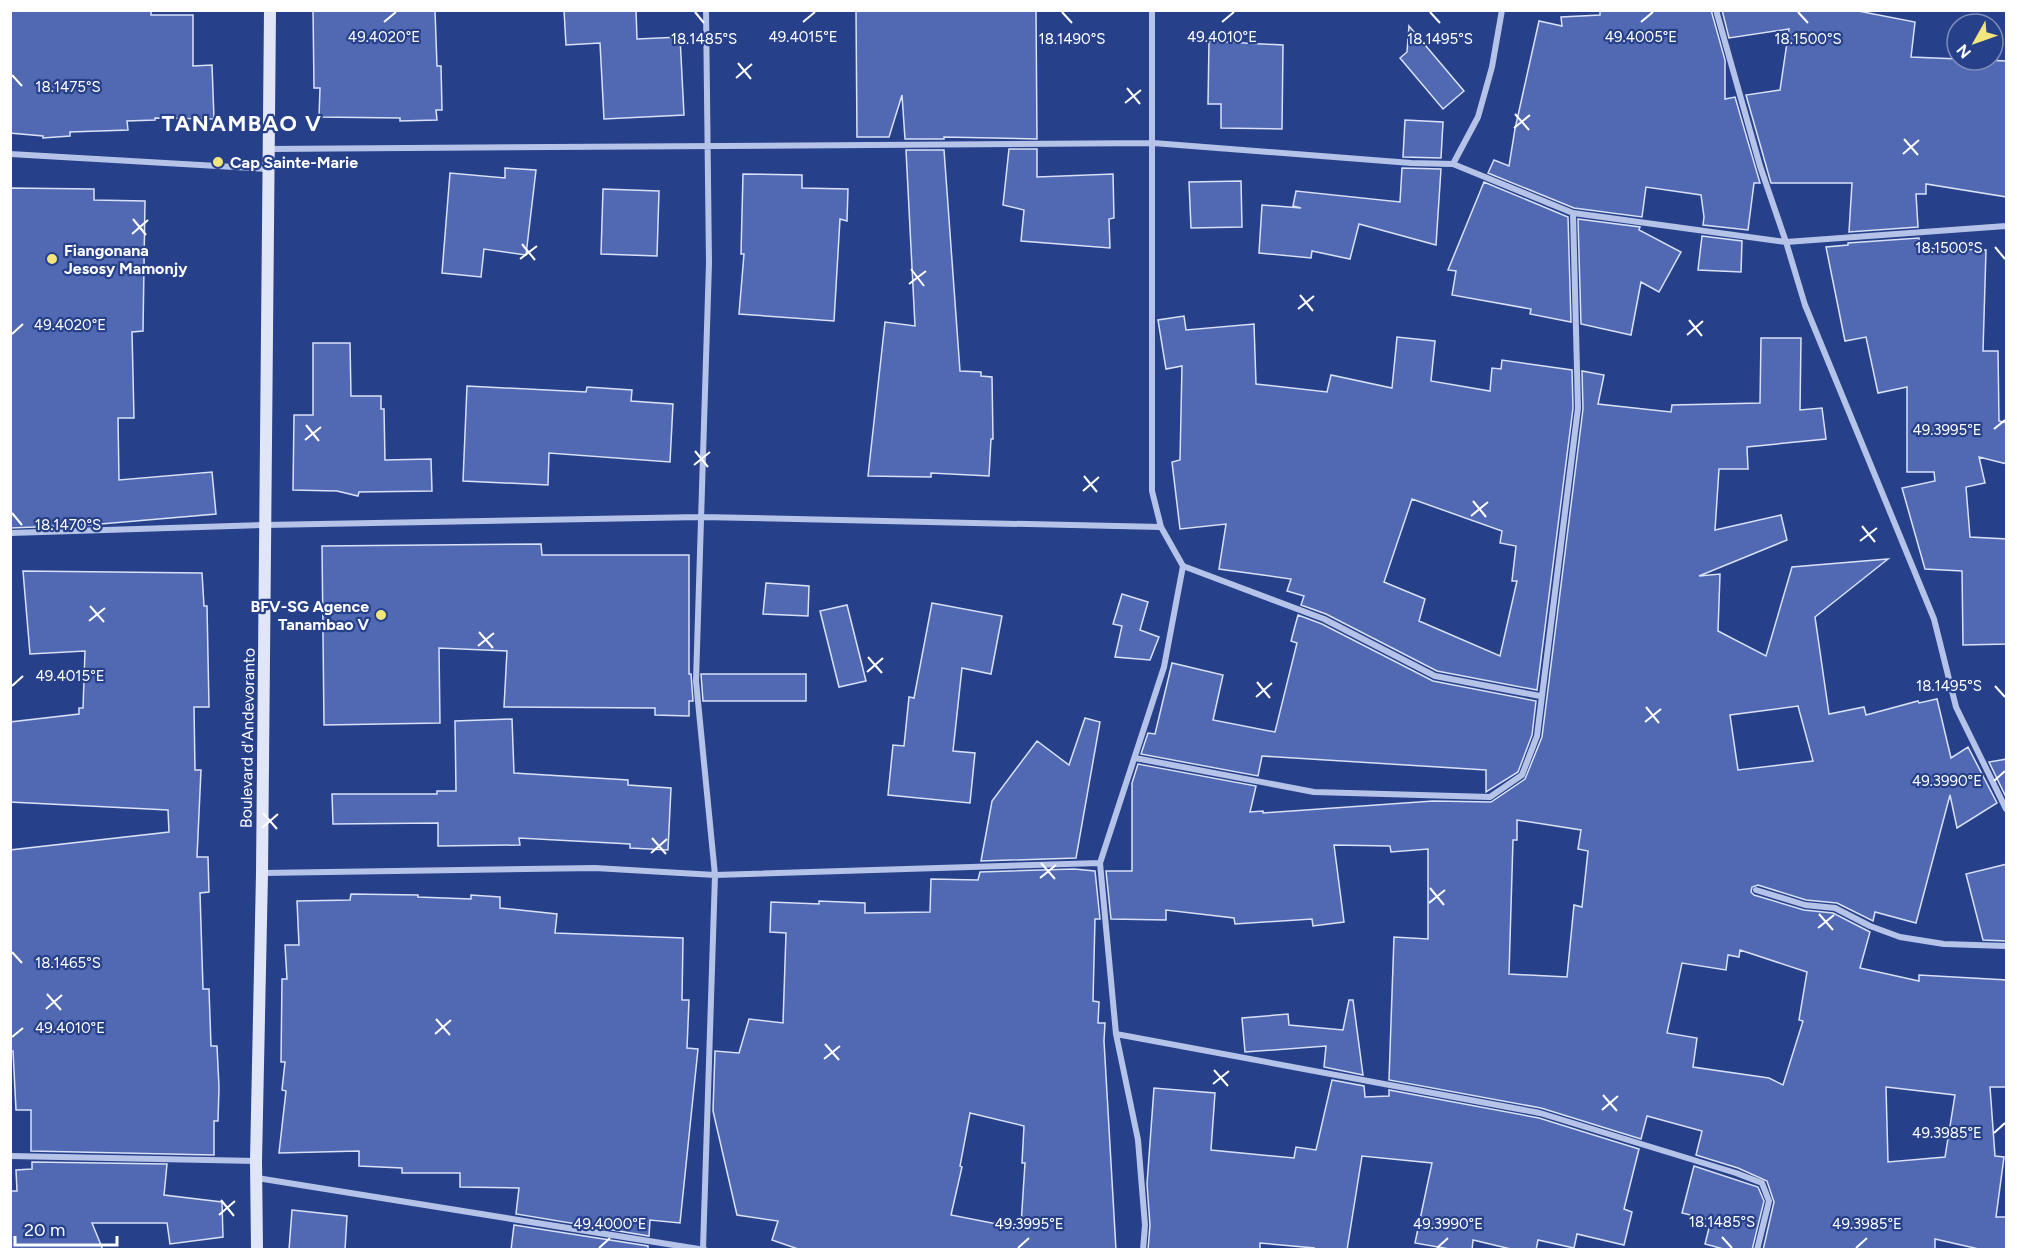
<svg xmlns="http://www.w3.org/2000/svg" width="2017" height="1260" viewBox="0 0 2017 1260" font-family="Figtree,sans-serif">
  <style>
    .building { fill: #5069b2; stroke: #d9e1f7; stroke-width: 1.5; fill-rule: evenodd }
    .lines { fill: none; stroke-linecap: round; stroke-linejoin: round }
    .street { stroke: #b5c3e9; stroke-width: 6 }
    .secondary { stroke: #e0e6f8; stroke-width: 12 }
    .ticks { fill: none; stroke: #fff; stroke-width: 2 }
    .poi-dot { fill: #f2e57b; stroke: #27408a; stroke-width: 2 }
    .labels { text-anchor: middle; stroke-width: 4.5; stroke-linejoin: round; paint-order: stroke }
    .poi-label { font-size: 16px; font-weight: bold; fill: #fff; stroke: #27408a; text-anchor: start }
    .street-label { font-size: 16px; fill: #fff; stroke: #27408a }
    .district-label { font-size: 22px; font-weight: bold; letter-spacing: 1.5px; fill: #fff; stroke: #27408a }
    .ticks-label { font-size: 15px; text-anchor: middle; fill: #fff; stroke: #27408a; stroke-width: 4.5; stroke-linejoin: round; paint-order: stroke }
  </style>
  <rect width="100%" height="100%" fill="#27408a"/>
  <path class="building" d="M 10,10 L 151,10 L 151,15 L 193,15 L 193,66 L 212,65 L 214,119 L 155,118 L 155,120 L 127,121 L 128,130 L 70,132 L 70,136 L 43,138 L 43,136 L 10,133 Z
    M 313,10 L 435,10 L 437,66 L 441,66 L 442,110 L 436,110 L 437,120 L 400,121 L 400,118 L 319,117 L 320,88 L 314,88 Z
    M 564,10 L 636,10 L 637,39 L 680,37 L 684,115 L 604,119 L 600,43 L 566,45 Z
    M 856,10 L 1036,10 L 1037,139 L 944,137 L 944,139 L 905,139 L 902,95 L 889,137 L 857,137 Z
    M 1600,10 L 1711,10 L 1725,60 L 1725,99 L 1735,97 L 1760,183 L 1754,183 L 1748,230 L 1703,225 L 1704,217 L 1701,195 L 1646,187 L 1642,217 L 1574,208 L 1488,173 L 1494,160 L 1509,166 L 1515,129 L 1539,21 L 1562,26 L 1561,17 L 1600,15 Z
    M 1722,10 L 1853,10 L 1915,22 L 1911,57 L 2007,61 L 2007,197 L 1926,184 L 1926,194 L 1916,194 L 1918,227 L 1849,232 L 1852,183 L 1771,183 L 1746,95 L 1780,90 L 1789,29 L 1729,38 Z
    M 1409,26 L 1464,91 L 1443,109 L 1400,58 L 1407,52 Z
    M 1209,41 L 1283,45 L 1282,129 L 1221,128 L 1221,104 L 1208,104 Z
    M 1405,120 L 1443,122 L 1441,158 L 1403,157 Z
    M 1009,149 L 1037,149 L 1037,177 L 1113,174 L 1114,218 L 1109,219 L 1110,248 L 1021,241 L 1024,210 L 1003,205 Z
    M 906,150 L 944,150 L 960,371 L 981,372 L 981,376 L 992,377 L 993,439 L 991,439 L 989,476 L 931,473 L 931,477 L 868,476 L 885,322 L 915,326 Z
    M 505,168 L 536,170 L 526,255 L 484,249 L 481,277 L 442,273 L 450,173 L 505,178 Z
    M 1402,168 L 1441,169 L 1436,245 L 1359,224 L 1350,259 L 1312,251 L 1311,258 L 1259,253 L 1262,205 L 1301,208 L 1293,206 L 1296,191 L 1400,202 Z
    M 743,174 L 802,175 L 802,188 L 848,189 L 847,221 L 840,219 L 834,321 L 739,314 L 744,254 L 741,254 Z
    M 1241,181 L 1242,227 L 1191,228 L 1189,182 Z
    M 1484,182 L 1568,217 L 1571,322 L 1530,314 L 1531,309 L 1452,295 L 1456,271 L 1448,270 Z
    M 10,188 L 94,189 L 94,200 L 145,201 L 143,331 L 132,332 L 134,418 L 118,418 L 119,480 L 212,472 L 216,514 L 89,525 L 10,528 Z
    M 603,189 L 659,191 L 657,256 L 601,254 Z
    M 1578,219 L 1640,227 L 1639,230 L 1681,252 L 1659,292 L 1641,282 L 1631,335 L 1581,324 Z
    M 1702,236 L 1742,241 L 1741,272 L 1698,270 Z
    M 1919,238 L 1920,248 L 1986,250 L 1983,351 L 1998,351 L 1999,421 L 2007,423 L 2007,464 L 1979,457 L 1985,483 L 1966,487 L 1970,537 L 2007,539 L 2007,644 L 1963,645 L 1962,571 L 1925,569 L 1902,488 L 1935,481 L 1934,472 L 1907,472 L 1907,387 L 1878,393 L 1866,337 L 1845,341 L 1826,247 L 1848,245 L 1848,243 Z
    M 1184,316 L 1186,330 L 1254,324 L 1256,384 L 1327,392 L 1331,375 L 1392,388 L 1397,337 L 1435,341 L 1431,381 L 1490,391 L 1492,368 L 1501,369 L 1502,360 L 1572,370 L 1573,408 L 1537,690 L 1437,671 L 1326,614 L 1301,605 L 1304,596 L 1287,591 L 1291,579 L 1219,569 L 1226,524 L 1180,529 L 1172,462 L 1180,460 L 1182,366 L 1166,369 L 1158,320 ZM 1412,499 L 1502,531 L 1500,543 L 1516,546 L 1512,581 L 1517,581 L 1500,656 L 1419,621 L 1425,599 L 1384,582 Z
    M 1761,338 L 1801,338 L 1800,410 L 1822,408 L 1826,439 L 1747,447 L 1748,469 L 1719,469 L 1715,530 L 1781,515 L 1787,540 L 1699,576 L 1720,574 L 1718,631 L 1766,656 L 1792,567 L 1888,559 L 1815,617 L 1829,714 L 1864,707 L 1866,715 L 1918,701 L 1919,703 L 1937,699 L 1951,758 L 1968,747 L 1997,803 L 1957,828 L 1950,795 L 1916,923 L 1875,912 L 1873,921 L 1837,903 L 1806,900 L 1758,885 L 1752,887 L 1751,892 L 1754,895 L 1804,910 L 1833,913 L 1870,932 L 1860,968 L 1919,981 L 1919,975 L 2007,980 L 2007,1087 L 1990,1087 L 1995,1156 L 2004,1157 L 1996,1217 L 2007,1217 L 2007,1250 L 1983,1250 L 1935,1239 L 1935,1250 L 1763,1250 L 1774,1202 L 1767,1181 L 1738,1168 L 1696,1155 L 1702,1131 L 1647,1116 L 1641,1139 L 1541,1108 L 1389,1080 L 1394,937 L 1428,939 L 1428,849 L 1391,852 L 1390,846 L 1334,845 L 1344,922 L 1313,926 L 1312,919 L 1235,924 L 1234,918 L 1166,910 L 1166,920 L 1111,919 L 1106,871 L 1132,871 L 1132,783 L 1138,764 L 1256,786 L 1250,812 L 1263,811 L 1263,813 L 1433,801 L 1491,802 L 1525,779 L 1542,737 L 1583,409 L 1582,371 L 1604,375 L 1598,404 L 1671,412 L 1672,405 L 1760,403 ZM 1798,706 L 1813,761 L 1738,770 L 1730,715 ZM 1517,820 L 1581,830 L 1578,849 L 1588,851 L 1582,907 L 1574,905 L 1567,977 L 1509,974 L 1513,840 L 1517,840 ZM 1740,950 L 1807,972 L 1799,1020 L 1803,1021 L 1783,1085 L 1769,1078 L 1693,1067 L 1697,1038 L 1667,1033 L 1682,963 L 1726,970 L 1728,955 L 1739,957 ZM 1886,1087 L 1955,1095 L 1945,1157 L 1888,1162 Z
    M 313,343 L 350,343 L 351,396 L 381,396 L 381,409 L 384,409 L 385,460 L 431,459 L 432,491 L 359,492 L 358,496 L 337,491 L 293,490 L 294,415 L 313,415 Z
    M 467,386 L 586,392 L 587,387 L 632,390 L 631,401 L 673,404 L 670,462 L 549,453 L 548,485 L 463,481 Z
    M 541,544 L 542,555 L 689,555 L 689,674 L 691,674 L 693,701 L 689,701 L 689,716 L 655,715 L 655,708 L 504,707 L 507,651 L 439,648 L 440,723 L 324,725 L 322,546 Z
    M 23,571 L 202,573 L 204,606 L 207,606 L 209,707 L 194,707 L 195,770 L 201,770 L 197,857 L 208,857 L 209,892 L 200,893 L 203,989 L 209,989 L 211,1046 L 217,1046 L 219,1087 L 218,1121 L 214,1121 L 214,1155 L 31,1151 L 31,1110 L 16,1110 L 13,1051 L 10,1051 L 10,850 L 169,832 L 168,810 L 10,802 L 10,722 L 79,714 L 79,708 L 83,708 L 85,651 L 30,654 Z
    M 766,583 L 809,586 L 808,616 L 763,614 Z
    M 1122,594 L 1148,602 L 1140,630 L 1159,637 L 1150,660 L 1115,657 L 1122,626 L 1113,624 Z
    M 932,603 L 1002,616 L 991,674 L 962,668 L 953,751 L 975,753 L 970,803 L 888,795 L 893,745 L 904,746 L 909,697 L 914,698 Z
    M 847,605 L 866,681 L 839,687 L 820,611 Z
    M 1298,615 L 1322,624 L 1433,681 L 1536,701 L 1532,735 L 1518,772 L 1486,792 L 1486,770 L 1262,756 L 1258,776 L 1141,754 L 1148,733 L 1155,734 L 1172,663 L 1223,675 L 1213,720 L 1275,732 L 1297,643 L 1291,641 Z
    M 701,674 L 806,674 L 806,701 L 703,701 Z
    M 1085,718 L 1100,722 L 1076,858 L 981,861 L 992,801 L 1037,741 L 1069,765 Z
    M 512,719 L 514,773 L 628,780 L 628,785 L 671,788 L 668,850 L 630,848 L 630,844 L 519,838 L 520,845 L 438,846 L 438,823 L 333,824 L 332,794 L 437,794 L 437,791 L 456,791 L 455,721 Z
    M 2007,759 L 2007,797 L 2006,797 L 1989,762 Z
    M 2007,864 L 2007,941 L 1983,940 L 1966,874 Z
    M 1074,869 L 1095,871 L 1100,919 L 1095,919 L 1093,1001 L 1099,1002 L 1098,1023 L 1105,1023 L 1104,1041 L 1116,1250 L 801,1250 L 772,1240 L 778,1221 L 737,1215 L 713,1111 L 715,1051 L 739,1053 L 749,1019 L 783,1023 L 786,933 L 770,932 L 771,902 L 819,904 L 819,901 L 865,903 L 865,913 L 930,912 L 931,879 L 978,880 L 980,872 ZM 970,1113 L 1024,1126 L 1022,1163 L 1025,1163 L 1021,1225 L 992,1223 L 951,1215 L 962,1167 L 960,1166 Z
    M 351,894 L 418,895 L 418,897 L 471,899 L 471,895 L 500,897 L 500,908 L 557,914 L 555,933 L 683,938 L 682,1000 L 689,1000 L 687,1048 L 698,1049 L 680,1223 L 650,1220 L 649,1236 L 516,1214 L 519,1188 L 460,1187 L 460,1173 L 402,1173 L 402,1168 L 359,1166 L 359,1151 L 279,1153 L 286,1091 L 282,1090 L 285,1062 L 281,1062 L 282,979 L 287,979 L 285,945 L 299,945 L 297,901 L 350,900 Z
    M 1349,1000 L 1353,1000 L 1363,1075 L 1324,1067 L 1326,1046 L 1245,1052 L 1242,1018 L 1288,1014 L 1289,1025 L 1343,1030 Z
    M 1332,1080 L 1364,1086 L 1365,1097 L 1389,1096 L 1389,1090 L 1539,1118 L 1639,1149 L 1624,1209 L 1632,1212 L 1624,1245 L 1577,1234 L 1574,1248 L 1538,1240 L 1536,1250 L 1515,1250 L 1473,1240 L 1472,1250 L 1455,1250 L 1415,1243 L 1432,1163 L 1362,1156 L 1347,1250 L 1313,1250 L 1314,1248 L 1260,1243 L 1260,1250 L 1148,1250 L 1150,1225 L 1147,1184 L 1154,1088 L 1215,1093 L 1211,1150 L 1294,1158 L 1296,1147 L 1316,1150 Z
    M 32,1162 L 167,1164 L 164,1195 L 222,1202 L 223,1237 L 170,1244 L 167,1223 L 92,1223 L 103,1250 L 10,1250 L 10,1191 L 17,1191 L 16,1170 L 32,1169 Z
    M 1694,1166 L 1758,1187 L 1764,1201 L 1752,1250 L 1727,1250 L 1705,1244 L 1711,1220 L 1682,1213 Z
    M 292,1210 L 347,1216 L 345,1250 L 289,1250 Z
    M 514,1225 L 648,1246 L 648,1250 L 511,1250 Z"/>
  <g class="lines">
    <path class="street" d="M 1716,10 L 1760,166 L 1786,242 L 1805,305 L 1934,619 L 1956,707 L 2006,809
      M 268,149 L 1153,143 L 1411,163 L 1453,164 L 1478,117 L 1492,67 L 1502,10
      M 10,154 L 268,169
      M 1453,164 L 1573,213 L 1786,242 L 2006,226
      M 10,533 L 265,525 L 701,517 L 1161,527
      M 1183,566 L 1324,619 L 1435,676 L 1540,696
      M 1135,758 L 1314,792 L 1490,797 L 1522,775 L 1537,736 L 1578,408 L 1573,213
      M 262,873 L 595,868 L 715,875 L 1100,863
      M 1756,890 L 1805,905 L 1835,908 L 1870,926 L 1900,937 L 1944,944 L 2006,946
      M 1116,1034 L 1540,1113 L 1736,1173 L 1762,1183 L 1769,1201 L 1757,1250
      M 10,1156 L 256,1161
      M 257,1178 L 705,1250
      M 703,1249 L 715,875 L 696,681 L 709,263 L 706,10
      M 1143,1250 L 1145,1225 L 1138,1140 L 1116,1034 L 1100,863 L 1164,667 L 1183,566 L 1161,527 L 1152,491 L 1152,10"/>
    <path class="secondary" d="M 257,1250 L 256,1161 L 262,873 L 270,10"/>
  </g>
  <path class="ticks" d="M 695,12 L 704,23M 1062,12 L 1072,23M 1430,12 L 1440,23M 1798,12 L 1808,23M 384,22 L 396,12M 803,22 L 815,12M 1222,22 L 1234,12M 1641,22 L 1653,12M 738,63 L 751,79M 12,75 L 22,86M 736,78 L 752,64M 1127,88 L 1140,104M 1125,103 L 1141,90M 1515,114 L 1529,130M 1514,128 L 1530,115M 1904,139 L 1918,155M 1903,154 L 1919,140M 133,219 L 146,235M 132,234 L 148,220M 522,244 L 535,260M 1995,247 L 2005,259M 520,259 L 537,246M 911,269 L 924,286M 909,284 L 926,271M 1300,295 L 1313,311M 1298,309 L 1314,296M 1689,320 L 1702,336M 12,334 L 23,324M 1687,335 L 1703,321M 306,425 L 319,441M 1994,429 L 2005,420M 305,440 L 321,427M 695,451 L 708,467M 694,465 L 710,452M 1084,476 L 1097,492M 1083,491 L 1099,477M 1473,501 L 1486,517M 12,513 L 22,525M 1471,516 L 1488,502M 1862,526 L 1875,542M 1860,541 L 1877,528M 90,606 L 104,622M 89,621 L 105,608M 479,632 L 493,648M 478,646 L 494,633M 868,657 L 882,673M 867,672 L 883,658M 1257,682 L 1270,698M 12,686 L 23,676M 1995,686 L 2005,697M 1256,697 L 1272,683M 1646,707 L 1659,723M 1645,722 L 1661,709M 1994,781 L 2005,771M 263,813 L 277,829M 262,828 L 278,814M 652,838 L 666,854M 651,853 L 667,839M 1041,863 L 1055,879M 1040,878 L 1056,865M 1430,888 L 1444,905M 1429,903 L 1445,890M 1819,914 L 1833,930M 1818,928 L 1834,915M 12,952 L 22,963M 47,994 L 61,1010M 46,1009 L 62,995M 436,1019 L 450,1035M 435,1034 L 451,1020M 12,1037 L 23,1028M 825,1044 L 839,1060M 824,1059 L 840,1046M 1214,1070 L 1228,1086M 1213,1084 L 1229,1071M 1603,1095 L 1617,1111M 1602,1110 L 1618,1096M 1994,1133 L 2005,1123M 221,1200 L 234,1216M 219,1215 L 235,1201M 1722,1237 L 1732,1248M 599,1248 L 610,1238M 1018,1248 L 1029,1238M 1437,1248 L 1448,1238M 1856,1248 L 1867,1238"/>
  <g class="poi-dot">
    <circle cx="218" cy="162" r="6"/>
    <circle cx="52" cy="259" r="6"/>
    <circle cx="381" cy="615" r="6"/>
  </g>
  <g class="labels">
    <g class="poi-label">
      <text x="230" y="168">Cap Sainte-Marie</text>
      <text x="64" y="256">Fiangonana<tspan x="64" dy="18">Jesosy Mamonjy</tspan></text>
      <text x="369" y="612" text-anchor="end">BFV-SG Agence<tspan x="369" dy="18">Tanambao V</tspan></text>
    </g>
    <g class="street-label">
      <text transform="translate(247 738) rotate(-89)" y="6">Boulevard d'Andevoranto</text>
    </g>
    <g class="district-label">
      <text x="242" y="131">TANAMBAO V</text>
    </g>
  </g>
  <g class="ticks-label">
    <text x="384" y="42">49.4020°E</text>
    <text x="803" y="42">49.4015°E</text>
    <text x="1222" y="42">49.4010°E</text>
    <text x="1641" y="42">49.4005°E</text>
    <text x="1808" y="44">18.1500°S</text>
    <text x="704" y="44">18.1485°S</text>
    <text x="1072" y="44">18.1490°S</text>
    <text x="1440" y="44">18.1495°S</text>
    <text x="68" y="92">18.1475°S</text>
    <text x="1949" y="253">18.1500°S</text>
    <text x="70" y="330">49.4020°E</text>
    <text x="1947" y="435">49.3995°E</text>
    <text x="68" y="530">18.1470°S</text>
    <text x="70" y="681">49.4015°E</text>
    <text x="1949" y="691">18.1495°S</text>
    <text x="1947" y="786">49.3990°E</text>
    <text x="68" y="968">18.1465°S</text>
    <text x="70" y="1033">49.4010°E</text>
    <text x="1947" y="1138">49.3985°E</text>
    <text x="1722" y="1227">18.1485°S</text>
    <text x="610" y="1229">49.4000°E</text>
    <text x="1029" y="1229">49.3995°E</text>
    <text x="1448" y="1229">49.3990°E</text>
    <text x="1867" y="1229">49.3985°E</text>
  </g>
  <rect width="2017" height="1260" fill="none" stroke="#ffffff" stroke-width="24"/>
  <g transform="translate(1975 42) rotate(230)"><circle r="28" fill="#27408a" stroke="#7d8cb9" stroke-width="1.5"/>
  <path d="M0-4.5L10 22L0 15L-10 22Z" fill="#f2e57b"/>
  <text y="-9" font-size="16" font-weight="bold" text-anchor="middle" fill="#ffffff">N</text>
  </g>
  <path d="M15 1236v9h102v-9" fill="none" stroke="#ffffff" stroke-width="3"/>
  <text x="24" y="1236" font-size="18" fill="#ffffff" stroke="#27408a" stroke-width="4.5" paint-order="stroke">20 m</text>
</svg>
